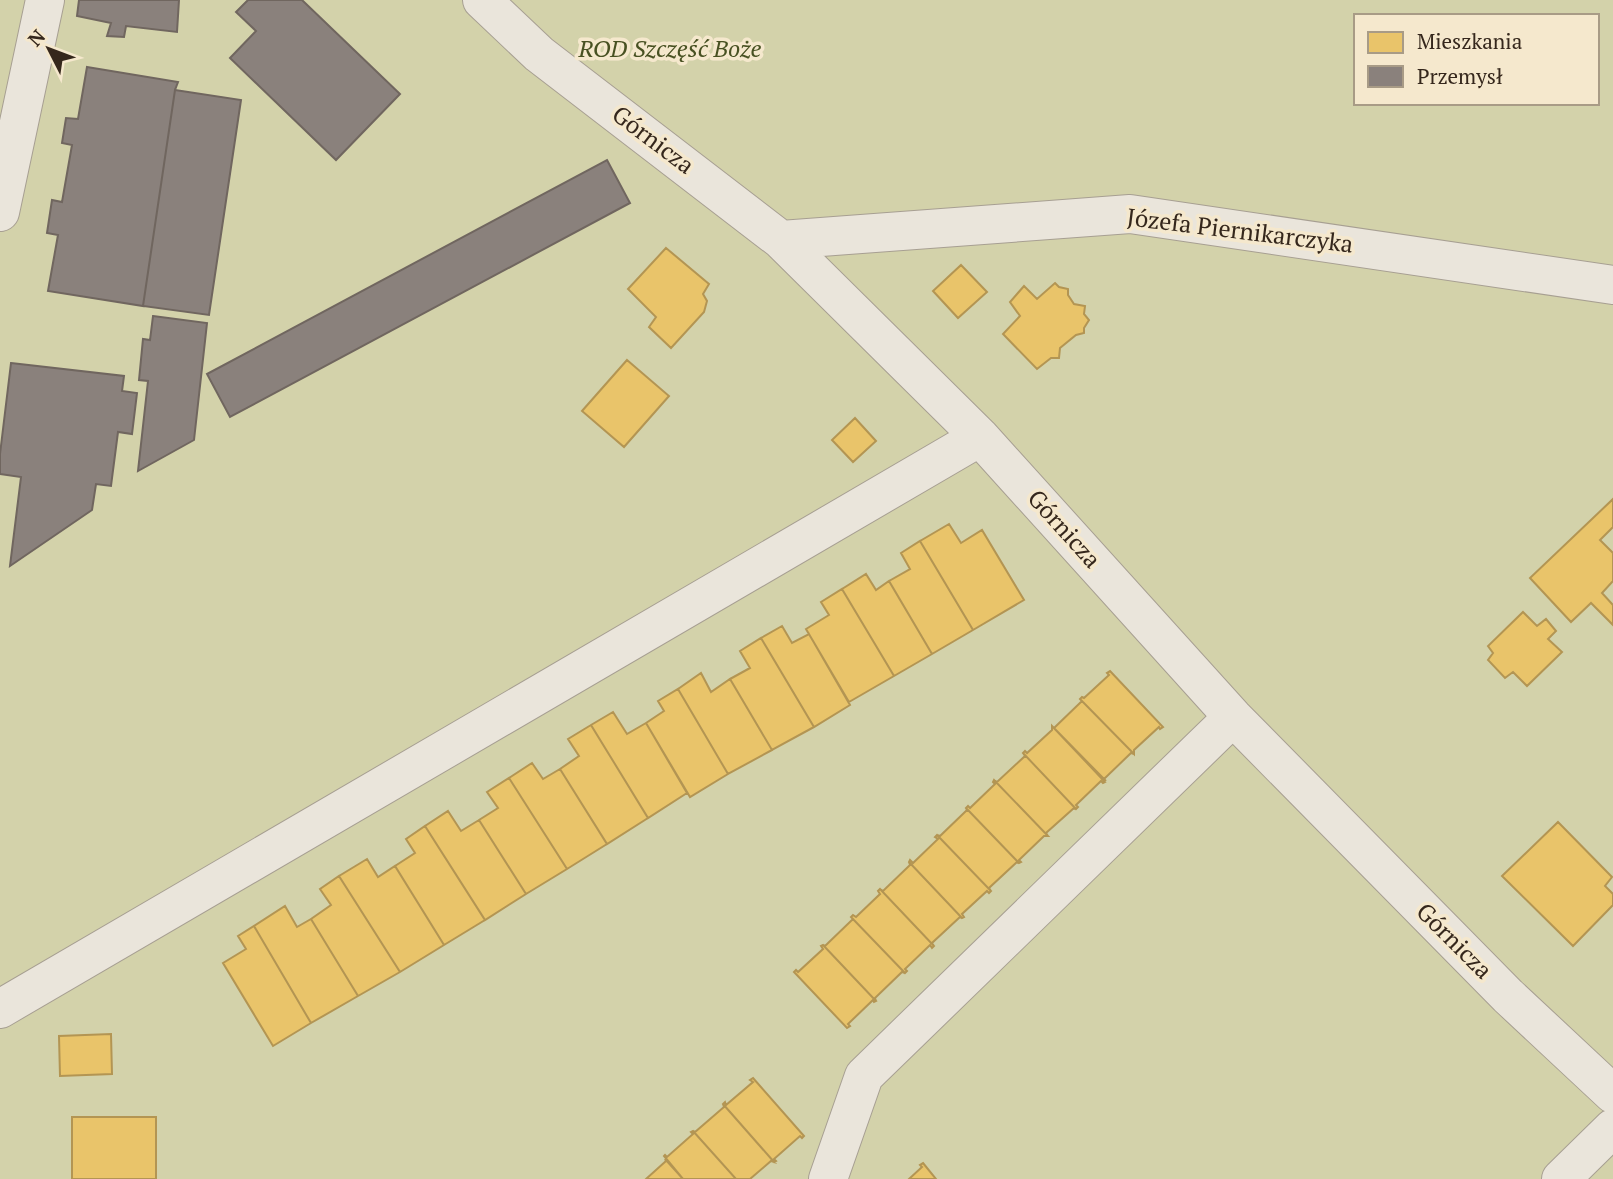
<svg xmlns="http://www.w3.org/2000/svg" width="1613" height="1179" viewBox="0 0 1613 1179" font-family="'PT Serif',serif">
  <style>
    .green { fill: #d3d2aa; fill-rule: evenodd }
    .homes { fill: #e9c46a; stroke: #b39553; stroke-width: 2 }
    .industry { fill: #8a817c; stroke: #70665f; stroke-width: 2 }
    .lines { fill: none; stroke-linecap: round; stroke-linejoin: round }
    .minor-casing { stroke: #a79f92; stroke-width: 40 }
    .minor { stroke: #eae5db; stroke-width: 38 }
    .labels { text-anchor: middle; stroke-width: 7; stroke-linejoin: round; paint-order: stroke }
    .park-label { font-size: 24px; font-style: italic; fill: #485122; stroke: #f5e8cd }
    .street-label { font-size: 24px; fill: #35271c; stroke: #f5e8cd }
  </style>
  <rect width="100%" height="100%" fill="#e2dac8"/>
  <path class="green" d="M 0,0 L 1613,0 L 1613,1179 L 0,1179 ZM 1356,16 L 1597,16 L 1597,103 L 1356,103 Z"/>
  <path class="homes" d="M 666,248 L 709,284 L 703,294 L 707,301 L 704,312 L 671,348 L 649,327 L 656,317 L 628,289 Z
    M 961,265 L 987,292 L 958,318 L 933,291 Z
    M 1055,283 L 1059,287 L 1068,289 L 1068,295 L 1074,304 L 1085,306 L 1084,314 L 1089,320 L 1084,328 L 1084,333 L 1076,335 L 1060,348 L 1059,358 L 1051,358 L 1037,369 L 1003,334 L 1020,316 L 1010,302 L 1024,286 L 1037,299 Z
    M 627,360 L 669,396 L 624,447 L 582,411 Z
    M 855,418 L 876,441 L 853,462 L 832,440 Z
    M 1613,499 L 1613,527 L 1600,540 L 1613,553 L 1613,581 L 1602,593 L 1613,605 L 1613,625 L 1591,603 L 1571,622 L 1530,578 Z
    M 949,524 L 961,543 L 982,530 L 1024,600 L 973,630 L 920,541 Z
    M 920,541 L 973,630 L 932,654 L 889,581 L 910,569 L 901,553 Z
    M 866,574 L 876,590 L 889,581 L 932,654 L 894,676 L 842,589 Z
    M 842,589 L 894,676 L 849,702 L 806,629 L 829,615 L 821,602 Z
    M 1523,612 L 1537,626 L 1546,619 L 1556,631 L 1548,639 L 1562,652 L 1527,686 L 1513,672 L 1505,678 L 1488,660 L 1493,653 L 1488,646 Z
    M 782,626 L 792,643 L 809,634 L 850,705 L 814,727 L 761,638 Z
    M 761,638 L 814,727 L 772,750 L 730,679 L 750,668 L 740,651 Z
    M 1110,671 L 1163,727 L 1160,729 L 1159,727 L 1134,750 L 1134,754 L 1080,699 L 1082,697 L 1084,698 L 1109,675 L 1107,673 Z
    M 701,673 L 711,692 L 730,679 L 772,750 L 728,774 L 678,689 Z
    M 678,689 L 728,774 L 690,797 L 646,723 L 664,711 L 658,701 Z
    M 1080,699 L 1134,754 L 1131,753 L 1104,779 L 1106,781 L 1052,726 L 1054,728 L 1082,701 Z
    M 613,712 L 627,734 L 646,723 L 687,793 L 648,818 L 591,725 Z
    M 591,725 L 648,818 L 607,844 L 560,769 L 579,756 L 568,739 Z
    M 1052,726 L 1105,782 L 1103,783 L 1101,781 L 1076,805 L 1078,807 L 1076,809 L 1023,753 L 1025,751 L 1027,753 L 1052,730 Z
    M 1023,753 L 1076,809 L 1074,808 L 1046,833 L 1048,836 L 994,780 L 997,782 L 1025,756 Z
    M 532,763 L 543,779 L 560,769 L 607,844 L 567,869 L 509,778 Z
    M 509,778 L 567,869 L 526,894 L 479,820 L 498,808 L 487,792 Z
    M 994,780 L 1048,836 L 1044,836 L 1019,860 L 1021,862 L 1019,863 L 966,808 L 968,806 L 970,808 L 995,784 L 993,782 Z
    M 966,808 L 1019,863 L 1017,862 L 989,888 L 991,891 L 937,835 L 940,836 L 967,810 Z
    M 448,811 L 461,831 L 479,820 L 526,894 L 485,920 L 425,826 Z
    M 1558,822 L 1612,877 L 1605,886 L 1613,894 L 1613,905 L 1573,946 L 1502,876 Z
    M 425,826 L 485,920 L 444,945 L 395,866 L 415,853 L 406,839 Z
    M 937,835 L 991,891 L 989,893 L 987,891 L 962,914 L 964,917 L 962,918 L 909,862 L 910,860 L 913,863 L 938,839 L 935,837 Z
    M 367,859 L 378,877 L 395,866 L 444,945 L 400,972 L 339,876 Z
    M 909,862 L 962,918 L 960,917 L 932,943 L 934,946 L 880,889 L 883,891 L 910,865 Z
    M 339,876 L 400,972 L 358,996 L 311,919 L 331,905 L 320,889 Z
    M 880,889 L 934,946 L 932,948 L 930,945 L 905,969 L 907,971 L 905,973 L 851,917 L 853,915 L 856,917 L 880,894 L 878,891 Z
    M 285,906 L 297,927 L 311,919 L 358,996 L 311,1023 L 254,926 Z
    M 851,917 L 905,973 L 902,972 L 875,998 L 876,1001 L 823,945 L 825,946 L 853,919 Z
    M 254,926 L 311,1023 L 273,1046 L 223,963 L 246,949 L 238,936 Z
    M 823,945 L 876,1001 L 874,1002 L 873,1000 L 848,1024 L 850,1026 L 847,1028 L 794,972 L 796,970 L 798,972 L 823,949 L 821,946 Z
    M 111,1034 L 112,1074 L 60,1076 L 59,1036 Z
    M 753,1078 L 804,1136 L 802,1138 L 800,1136 L 774,1159 L 776,1161 L 774,1162 L 723,1104 L 725,1102 L 726,1105 L 753,1082 L 750,1080 Z
    M 723,1104 L 774,1162 L 771,1161 L 750,1179 L 736,1179 L 693,1131 L 695,1132 L 724,1107 Z
    M 72,1117 L 156,1117 L 156,1179 L 72,1179 Z
    M 693,1131 L 736,1179 L 683,1179 L 664,1156 L 665,1155 L 667,1157 L 693,1134 L 691,1132 Z
    M 665,1159 L 683,1179 L 646,1179 L 666,1161 Z
    M 923,1163 L 936,1179 L 909,1179 L 922,1167 L 920,1165 Z"/>
  <path class="industry" d="M 79,0 L 179,0 L 177,32 L 126,26 L 124,37 L 107,36 L 111,23 L 77,16 Z
    M 248,0 L 302,0 L 400,94 L 336,160 L 230,58 L 256,31 L 236,12 Z
    M 87,67 L 178,82 L 175,90 L 143,306 L 48,291 L 58,235 L 47,233 L 52,200 L 62,202 L 72,145 L 62,143 L 66,118 L 78,119 Z
    M 175,90 L 241,100 L 209,315 L 143,306 Z
    M 607,160 L 630,203 L 230,417 L 207,374 Z
    M 153,316 L 207,323 L 194,440 L 138,471 L 148,381 L 139,380 L 143,339 L 150,340 Z
    M 11,363 L 124,376 L 122,391 L 137,393 L 132,434 L 118,432 L 111,486 L 96,484 L 92,510 L 10,566 L 21,477 L 0,474 L 0,454 Z"/>
  <g class="lines">
    <defs>
      <path id="minor" d="M 482,0 L 539,54 L 781,240 L 980,437 L 1233,717 L 1508,996 L 1613,1094
        M 0,212 L 45,0
        M 781,240 L 1130,214 L 1613,285
        M 0,1009 L 980,437
        M 828,1179 L 864,1076 L 1233,717
        M 1561,1179 L 1613,1128"/>
    </defs>
    <use href="#minor" class="minor-casing"/>
    <use href="#minor" class="minor"/>
  </g>
  <g class="labels">
    <g class="park-label">
      <text x="670" y="57">ROD Szczęść Boże</text>
    </g>
    <g class="street-label">
      <text transform="translate(653 140) rotate(37)" y="8">Górnicza</text>
      <text transform="translate(1240 231) rotate(7)" y="8">Józefa Piernikarczyka</text>
      <text transform="translate(1064 529) rotate(48)" y="8">Górnicza</text>
      <text transform="translate(1454 941) rotate(45)" y="8">Górnicza</text>
    </g>
  </g>
  <rect x="1354" y="14" width="245" height="91" fill="#f5e8cd" stroke="#a89b86" stroke-width="2"/>
  <rect x="1368" y="32" width="35" height="21" fill="#e9c46a" stroke="#a89b86" stroke-width="2"/>
  <text x="1417" y="49" font-size="21" fill="#35271c">Mieszkania</text>
  <rect x="1368" y="66" width="35" height="21" fill="#8a817c" stroke="#a89b86" stroke-width="2"/>
  <text x="1417" y="84" font-size="21" fill="#35271c">Przemysł</text>
  <g transform="translate(49 49) rotate(312)" stroke="#f5e8cd" stroke-width="5" paint-order="stroke">
  <path d="M0-5L12 26L0 18L-12 26Z" fill="#35271c"/>
  <text y="-10" font-size="19" font-weight="bold" text-anchor="middle" fill="#35271c">N</text>
  </g>
</svg>
